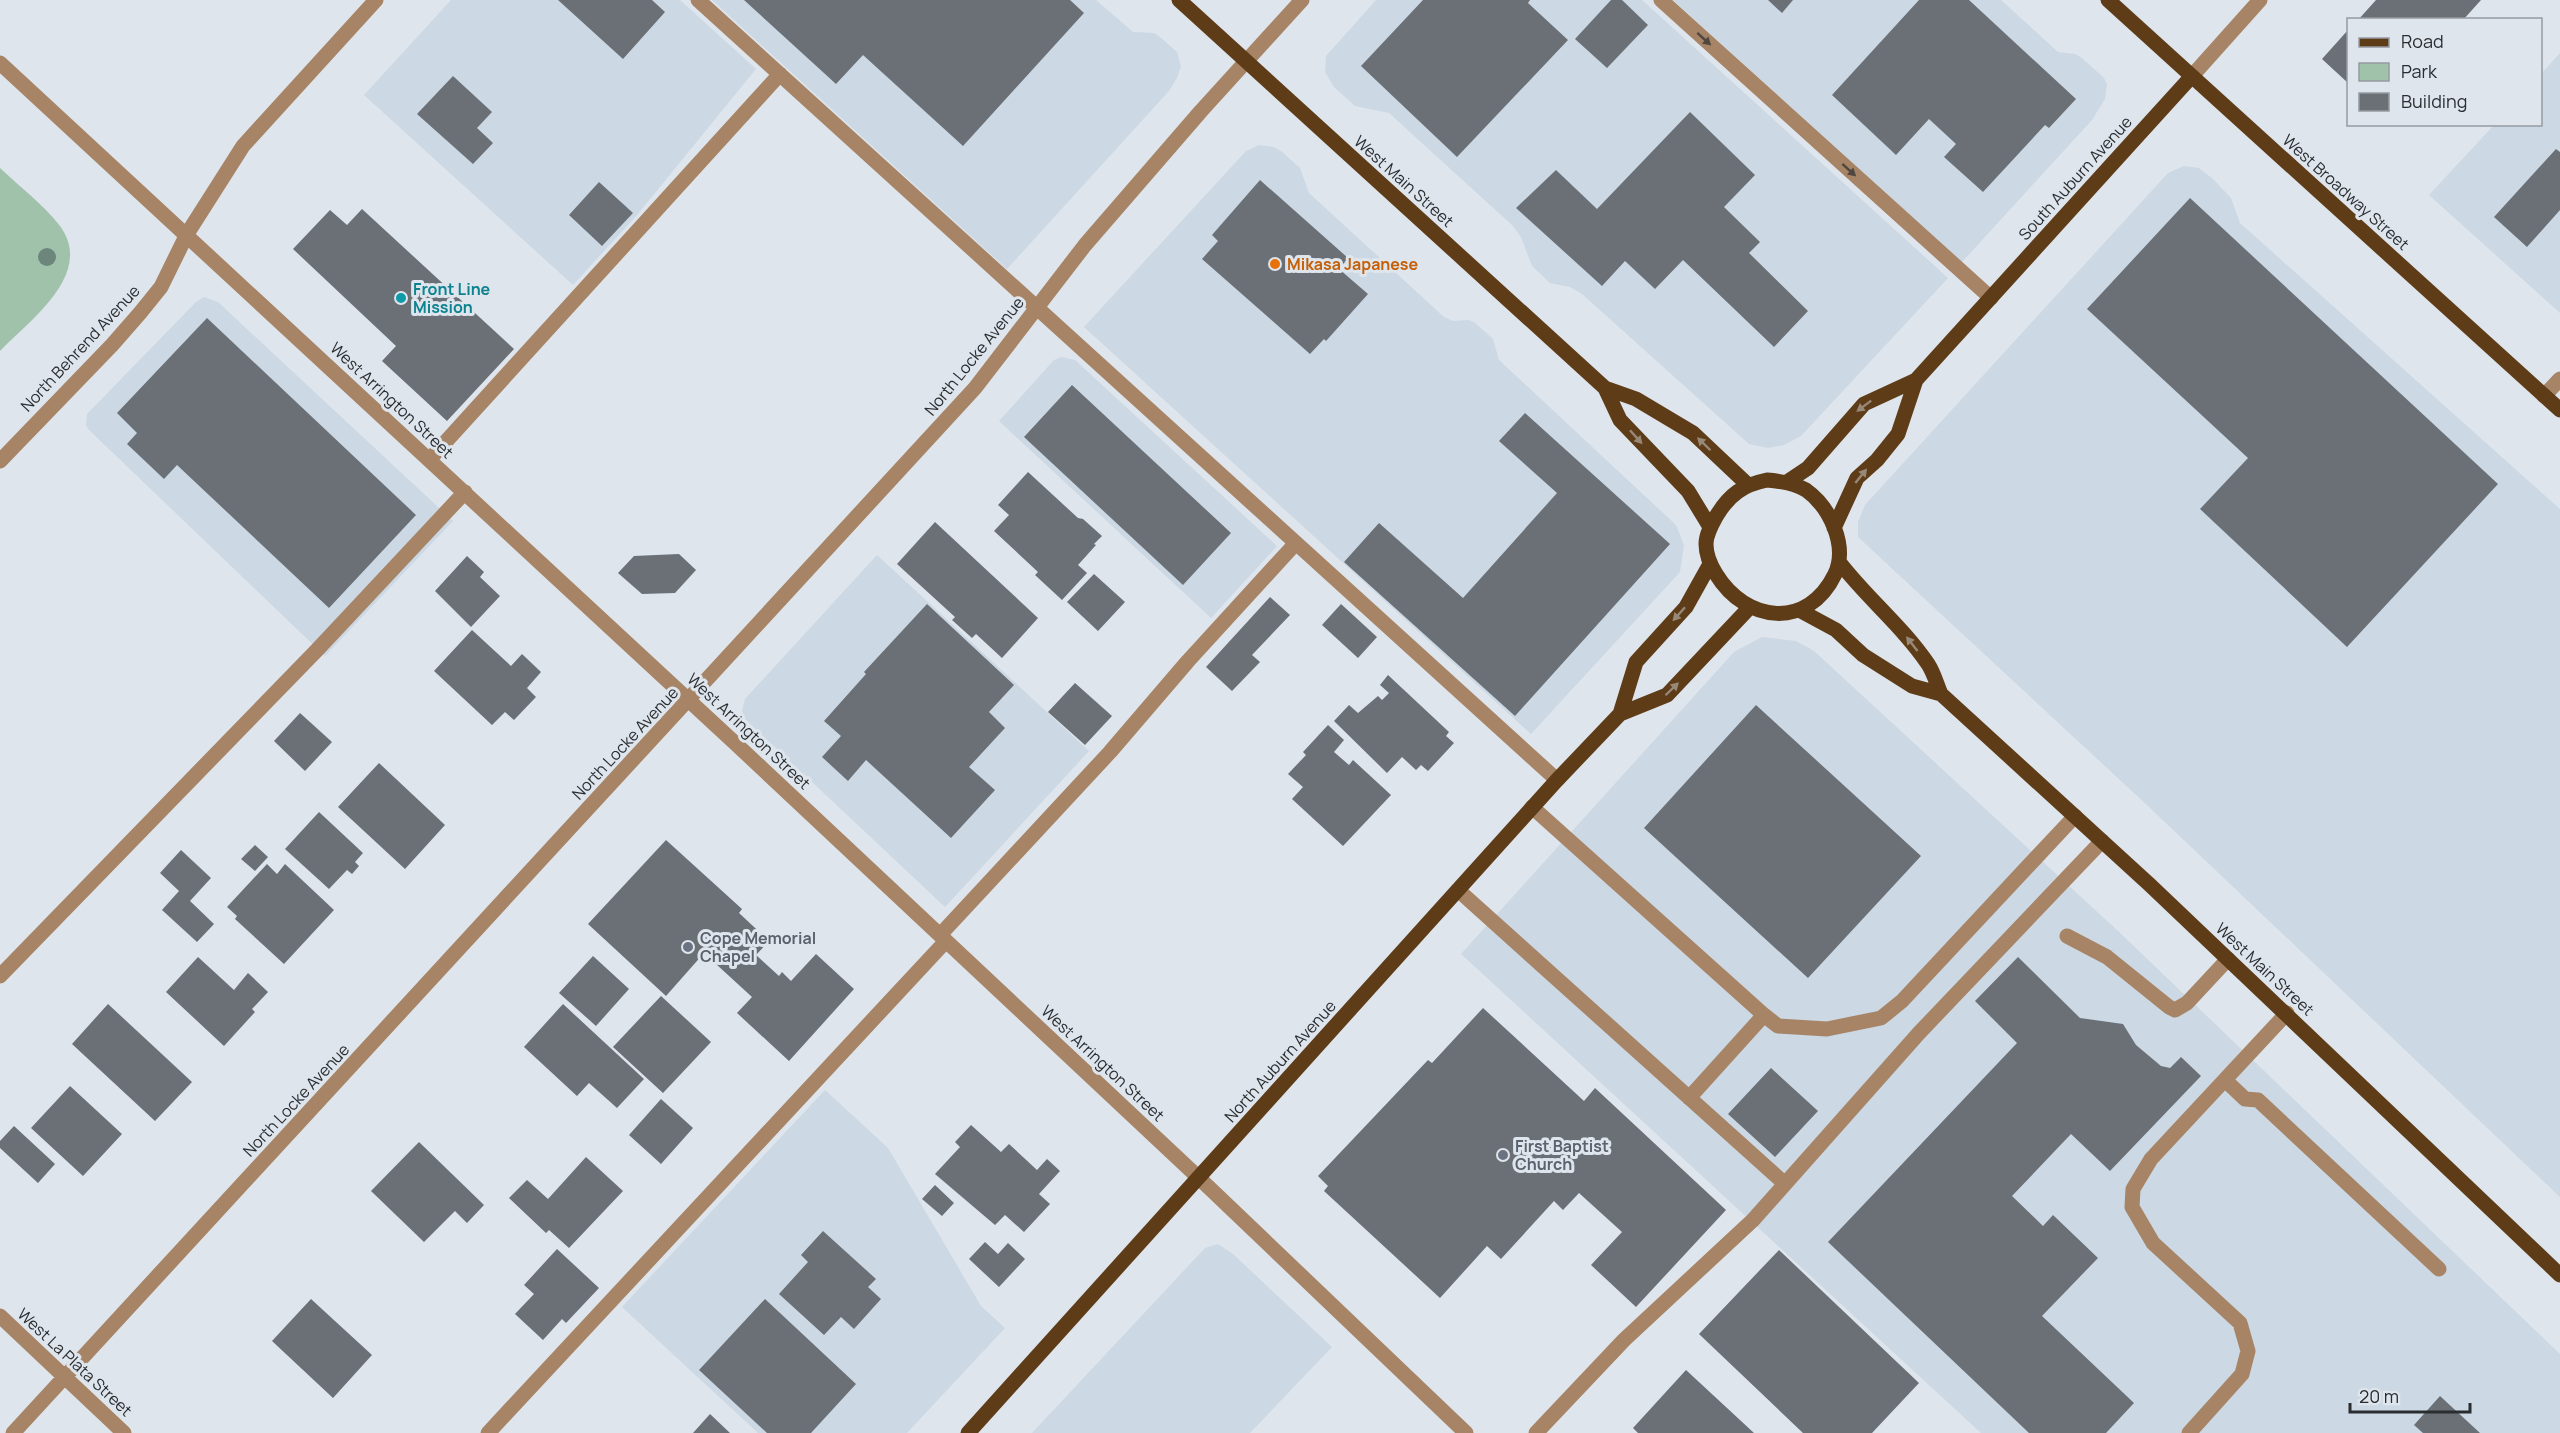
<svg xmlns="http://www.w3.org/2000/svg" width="2560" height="1433" viewBox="0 0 2560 1433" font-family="Manrope,sans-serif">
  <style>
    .built { fill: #ccd8e4 }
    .green { fill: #a0c2ab }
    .building { fill: #6a7076 }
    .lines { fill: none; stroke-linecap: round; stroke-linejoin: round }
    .minor { stroke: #a68465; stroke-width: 15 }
    .major { stroke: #5e3c18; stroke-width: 15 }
    .tree { fill: #6c867c }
    .oneway { fill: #4f4740 }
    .oneway2 { fill: #988877 }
    .food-dot { fill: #e8710a; stroke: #dee5ec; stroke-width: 2 }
    .culture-dot { fill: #0f9aa8; stroke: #dee5ec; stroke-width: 2 }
    .worship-dot { fill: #6b7280; stroke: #dee5ec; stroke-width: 2 }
    .labels { text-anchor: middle; stroke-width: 6; stroke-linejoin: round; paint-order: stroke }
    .street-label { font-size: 16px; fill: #2a2d30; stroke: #dee5ec }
    .food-label { font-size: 16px; font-weight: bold; fill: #c56008; stroke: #dee5ec; text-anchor: start }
    .culture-label { font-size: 16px; font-weight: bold; fill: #0d838f; stroke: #dee5ec; text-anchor: start }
    .worship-label { font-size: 16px; font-weight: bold; fill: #5b616d; stroke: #dee5ec; text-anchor: start }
  </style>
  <rect width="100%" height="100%" fill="#dee5ec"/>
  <path class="built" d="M 451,0 L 680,0 L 756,69 L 637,215 L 573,285 L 364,95 Z
    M 712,0 L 1096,0 L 1133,32 L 1154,33 L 1160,37 L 1177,52 L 1181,66 L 1177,78 L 1169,91 L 1007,269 Z
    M 1376,0 L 1642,0 L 1948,278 L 1801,436 L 1784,445 L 1768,448 L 1749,444 L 1582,294 L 1570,287 L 1550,283 L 1532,266 L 1521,237 L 1513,226 L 1389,113 L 1355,106 L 1334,87 L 1325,72 L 1326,56 Z
    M 1673,0 L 2001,0 L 2058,52 L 2075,54 L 2082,58 L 2104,78 L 2107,84 L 2105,99 L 2092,120 L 1962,262 Z
    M 2560,53 L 2560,313 L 2429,195 L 2494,125 L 2540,124 L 2541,74 Z
    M 1259,145 L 1274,147 L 1281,151 L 1300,168 L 1309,193 L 1444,317 L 1453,321 L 1468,320 L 1474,322 L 1493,339 L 1499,360 L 1676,525 L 1684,545 L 1680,572 L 1531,734 L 1084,327 L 1246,151 Z
    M 2184,166 L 2199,168 L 2213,179 L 2231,198 L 2240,223 L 2560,509 L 2560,1197 L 2149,807 L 1858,537 L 1858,522 L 1865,505 L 2168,173 Z
    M 204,297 L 218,302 L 453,521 L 325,656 L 88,429 L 86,425 L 87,414 L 196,302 Z
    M 1062,357 L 1075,360 L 1277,546 L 1211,618 L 999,421 L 1054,360 Z
    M 877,555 L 1089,751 L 945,907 L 746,720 L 742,711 L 745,699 Z
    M 1762,637 L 1796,641 L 1814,651 L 2118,931 L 2560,1354 L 2560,1433 L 1981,1433 L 1461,954 L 1734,652 Z
    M 825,1090 L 888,1148 L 981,1306 L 1005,1328 L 907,1433 L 758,1433 L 622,1307 Z
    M 1218,1244 L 1233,1254 L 1332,1347 L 1250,1433 L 1032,1433 L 1205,1248 Z"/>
  <path class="green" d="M 0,168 C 20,187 44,205 60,226 C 95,274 30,320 0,351 Z"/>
  <path class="building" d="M 558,0 L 652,0 L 665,12 L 623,59 Z
    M 744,0 L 1070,0 L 1084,13 L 963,146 L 863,55 L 836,84 Z
    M 1423,0 L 1530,0 L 1528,3 L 1568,40 L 1457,157 L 1361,66 Z
    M 1611,0 L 1622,0 L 1648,25 L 1607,68 L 1575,39 Z
    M 1768,0 L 1793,0 L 1782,13 Z
    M 1919,0 L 1969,0 L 2076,99 L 2049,128 L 2045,125 L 1983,192 L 1944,157 L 1956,144 L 1929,119 L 1896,155 L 1832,95 Z
    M 2376,0 L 2481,0 L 2463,20 L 2358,20 Z
    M 2348,30 L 2348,83 L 2322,59 Z
    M 453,76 L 492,112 L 477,128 L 493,143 L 473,164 L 417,114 Z
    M 1690,112 L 1755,175 L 1724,207 L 1760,242 L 1749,253 L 1808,311 L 1774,347 L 1683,260 L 1655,289 L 1625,261 L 1602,286 L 1516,208 L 1556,170 L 1597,209 Z
    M 2556,149 L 2560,152 L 2560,210 L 2527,247 L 2494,217 Z
    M 1260,180 L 1348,258 L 1339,269 L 1368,294 L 1326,341 L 1324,339 L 1310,354 L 1202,259 L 1218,241 L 1212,235 Z
    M 599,182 L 633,213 L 602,246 L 569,215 Z
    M 2190,198 L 2498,484 L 2347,647 L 2200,509 L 2248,458 L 2087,309 Z
    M 362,209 L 514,349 L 447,421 L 382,361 L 396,346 L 293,249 L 330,210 L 347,225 Z
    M 207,318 L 416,515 L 329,608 L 177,465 L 164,479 L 127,444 L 137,433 L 117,413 Z
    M 1072,385 L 1231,533 L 1183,585 L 1024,437 Z
    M 1525,413 L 1670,544 L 1515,716 L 1344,562 L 1379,523 L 1463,598 L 1557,493 L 1499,441 Z
    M 1028,472 L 1078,518 L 1083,519 L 1102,536 L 1094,544 L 1096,545 L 1078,565 L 1087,573 L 1062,600 L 1035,575 L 1038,572 L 994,531 L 1009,515 L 998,505 Z
    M 935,522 L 1038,618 L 1002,658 L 976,634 L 972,638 L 952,620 L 955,617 L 897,564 Z
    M 679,554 L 696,570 L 675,593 L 642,594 L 618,573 L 634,556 Z
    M 467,556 L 484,572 L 480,577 L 500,596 L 471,627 L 435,591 Z
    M 1094,574 L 1125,602 L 1098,631 L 1067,602 Z
    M 1270,597 L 1290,615 L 1252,655 L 1260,662 L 1232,691 L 1206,667 Z
    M 927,604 L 1014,685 L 989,712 L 1005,728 L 969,767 L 995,790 L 951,838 L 866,760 L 848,781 L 822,757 L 841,736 L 824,721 L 866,674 L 864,672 Z
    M 1341,604 L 1377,637 L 1358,658 L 1322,625 Z
    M 472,630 L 511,666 L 522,654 L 541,672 L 527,688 L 536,697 L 514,720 L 505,712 L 492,725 L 434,671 Z
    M 1388,675 L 1449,732 L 1446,736 L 1454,743 L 1428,771 L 1421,765 L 1416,770 L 1402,757 L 1387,773 L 1334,721 L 1349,705 L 1358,713 L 1378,696 L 1382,700 L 1389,693 L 1380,685 Z
    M 1075,683 L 1112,716 L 1085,745 L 1048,712 Z
    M 1756,705 L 1921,856 L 1808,978 L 1644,828 Z
    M 300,713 L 332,742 L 305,771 L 274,741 Z
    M 1328,725 L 1344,740 L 1334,752 L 1349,765 L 1353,760 L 1391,795 L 1343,846 L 1292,799 L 1303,787 L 1288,774 L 1306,755 L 1303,752 Z
    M 379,763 L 445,825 L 405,869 L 338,807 Z
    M 319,812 L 363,853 L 355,862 L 359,866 L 352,874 L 347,870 L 329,889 L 285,849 Z
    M 666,840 L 742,909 L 739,913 L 769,941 L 756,955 L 779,976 L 782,972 L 791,981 L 816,954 L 854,989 L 789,1061 L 737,1013 L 752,997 L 704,953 L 666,996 L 588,924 Z
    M 255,845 L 268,857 L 255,871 L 241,859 Z
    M 181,850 L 211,878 L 190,901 L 214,924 L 197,942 L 162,910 L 179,891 L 160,873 Z
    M 267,864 L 277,874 L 285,864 L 334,910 L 284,964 L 235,919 L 237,916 L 227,907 Z
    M 593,956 L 629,989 L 596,1026 L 559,993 Z
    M 198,957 L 234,990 L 248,973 L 268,992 L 252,1009 L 255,1012 L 224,1046 L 166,992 Z
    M 2018,957 L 2080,1018 L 2123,1024 L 2136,1045 L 2161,1066 L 2170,1068 L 2181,1057 L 2201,1076 L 2110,1171 L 2071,1134 L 2012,1196 L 2043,1226 L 2053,1215 L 2098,1258 L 2042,1316 L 2134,1403 L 2106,1433 L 2029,1433 L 1828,1242 L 2017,1043 L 1975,1001 Z
    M 661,996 L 711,1042 L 663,1093 L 613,1047 Z
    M 108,1004 L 192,1082 L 155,1121 L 72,1044 Z
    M 563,1004 L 644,1079 L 617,1108 L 589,1083 L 577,1096 L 524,1047 Z
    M 1483,1008 L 1584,1101 L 1595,1088 L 1726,1210 L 1636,1307 L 1591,1265 L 1622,1232 L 1579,1193 L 1563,1210 L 1554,1201 L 1501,1259 L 1487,1246 L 1440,1298 L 1324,1191 L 1328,1186 L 1318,1176 L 1428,1060 L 1432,1063 Z
    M 1771,1068 L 1818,1111 L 1775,1157 L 1728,1114 Z
    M 70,1086 L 122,1134 L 83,1176 L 31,1128 Z
    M 661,1099 L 693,1128 L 661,1164 L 629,1135 Z
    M 971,1125 L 1001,1152 L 1009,1144 L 1037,1170 L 1047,1159 L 1060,1171 L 1039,1194 L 1050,1204 L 1024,1232 L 1005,1215 L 995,1225 L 935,1174 L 960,1147 L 955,1142 Z
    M 14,1126 L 55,1164 L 38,1183 L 0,1148 L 0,1141 Z
    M 419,1142 L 484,1205 L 467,1223 L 455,1211 L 424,1242 L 371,1191 Z
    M 586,1157 L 623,1191 L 569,1248 L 549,1230 L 546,1233 L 509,1198 L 527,1180 L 548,1199 Z
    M 935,1185 L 954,1203 L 942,1216 L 922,1199 Z
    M 823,1231 L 876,1279 L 868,1287 L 881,1299 L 854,1329 L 841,1317 L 824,1335 L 779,1294 L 808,1262 L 801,1255 Z
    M 985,1242 L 998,1254 L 1008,1243 L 1025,1259 L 999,1287 L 969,1259 Z
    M 557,1249 L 599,1288 L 566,1323 L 562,1319 L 543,1340 L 515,1314 L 534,1294 L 524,1285 Z
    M 1779,1250 L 1919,1383 L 1872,1433 L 1803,1433 L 1699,1334 Z
    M 311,1299 L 372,1355 L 333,1398 L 272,1341 Z
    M 765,1299 L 856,1384 L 811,1433 L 767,1433 L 699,1370 Z
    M 1686,1370 L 1754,1433 L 1638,1433 L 1633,1428 Z
    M 2440,1396 L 2480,1433 L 2423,1433 L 2414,1425 Z
    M 710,1414 L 730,1433 L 693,1433 Z"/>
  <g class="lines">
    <path class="minor" d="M 698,0 L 1557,780
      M 1661,0 L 1991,298
      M 0,63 L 736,744 L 1199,1178 L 1466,1433
      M 2192,76 L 2260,0
      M 2544,396 L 2560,379
      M 430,459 L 780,74
      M 0,461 L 112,345 L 140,313 L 161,287 L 187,234 L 243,146 L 376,0
      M 1532,807 L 1764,1015 L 1689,1098
      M 1458,890 L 1784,1183
      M 940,935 L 1110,752 L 1188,661 L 1296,543
      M 2067,936 L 2107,957 L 2169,1007 L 2175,1010 L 2187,1003 L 2228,959
      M 0,976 L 317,650 L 465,492
      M 1764,1015 L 1778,1026 L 1827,1029 L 1881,1018 L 1902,1001 L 2075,816
      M 2225,1080 L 2245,1099 L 2258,1100 L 2439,1269
      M 0,1316 L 124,1433
      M 13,1433 L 975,388 L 1085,245 L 1201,111 L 1302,0
      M 488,1433 L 946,941
      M 1536,1433 L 1624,1340 L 1753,1220 L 1919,1033 L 2102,841
      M 2189,1433 L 2242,1374 L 2248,1351 L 2240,1323 L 2153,1243 L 2132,1207 L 2133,1189 L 2151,1159 L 2287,1013"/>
    <path class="major" d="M 1179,0 L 1605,388 L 1620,420 L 1688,491 L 1710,527
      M 2108,0 L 2560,410
      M 1605,388 L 1636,399 L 1693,433 L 1747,484
      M 1767,480 C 1780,481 1794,483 1806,490 C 1830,507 1848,546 1835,574 C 1808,630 1746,623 1716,574 C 1711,566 1706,555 1706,544 C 1706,534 1712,524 1717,515 C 1730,494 1743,485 1767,480 Z
      M 1787,482 L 1808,468 L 1864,404 L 1916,380 L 2192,76
      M 1834,528 L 1857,478 L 1877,460 L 1898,434 L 1916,380
      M 1840,563 C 1868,599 1903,627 1928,664 C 1934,673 1937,685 1941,694 L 2150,885 L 2560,1275
      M 1799,610 L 1836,630 L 1863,655 L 1912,686 L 1941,694
      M 1620,714 L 1636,662 L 1686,607 L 1710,564
      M 968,1433 L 1557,780 L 1620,714 L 1667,695 L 1750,607"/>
  </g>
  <circle class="tree" cx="47" cy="257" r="9"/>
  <defs><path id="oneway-solid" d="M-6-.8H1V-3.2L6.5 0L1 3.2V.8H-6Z" transform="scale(1.5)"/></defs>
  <g class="oneway">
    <use href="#oneway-solid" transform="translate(1704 39) rotate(42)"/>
    <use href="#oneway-solid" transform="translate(1849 170) rotate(42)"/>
  </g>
  <g class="oneway2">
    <use href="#oneway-solid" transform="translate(1864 406) rotate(143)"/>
    <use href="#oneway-solid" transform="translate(1636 437) rotate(48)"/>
    <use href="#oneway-solid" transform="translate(1704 444) rotate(-136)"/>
    <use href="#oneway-solid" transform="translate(1861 476) rotate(-51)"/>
    <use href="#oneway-solid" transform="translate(1679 614) rotate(132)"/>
    <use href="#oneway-solid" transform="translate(1912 644) rotate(-128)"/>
    <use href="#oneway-solid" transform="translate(1672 689) rotate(-44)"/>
  </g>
  <circle class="food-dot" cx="1275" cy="264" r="6"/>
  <circle class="culture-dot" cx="401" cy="298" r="6"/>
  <g class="worship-dot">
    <circle cx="688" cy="947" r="6"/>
    <circle cx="1503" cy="1155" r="6"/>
  </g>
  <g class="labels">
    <g class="street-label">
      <text transform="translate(2075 178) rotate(-48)" y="6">South Auburn Avenue</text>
      <text transform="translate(1404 181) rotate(42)" y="6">West Main Street</text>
      <text transform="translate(2346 192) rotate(42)" y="6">West Broadway Street</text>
      <text transform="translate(80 348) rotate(-47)" y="6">North Behrend Avenue</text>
      <text transform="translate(974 356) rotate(-51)" y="6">North Locke Avenue</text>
      <text transform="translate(392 400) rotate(43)" y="6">West Arrington Street</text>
      <text transform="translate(749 731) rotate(43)" y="6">West Arrington Street</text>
      <text transform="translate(625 743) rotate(-47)" y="6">North Locke Avenue</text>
      <text transform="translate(2265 969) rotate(43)" y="6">West Main Street</text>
      <text transform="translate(1280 1061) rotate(-48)" y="6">North Auburn Avenue</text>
      <text transform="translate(1103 1063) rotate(43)" y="6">West Arrington Street</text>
      <text transform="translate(296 1100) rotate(-47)" y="6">North Locke Avenue</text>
      <text transform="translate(75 1362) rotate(43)" y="6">West La Plata Street</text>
    </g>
    <g class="food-label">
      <text x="1287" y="270">Mikasa Japanese</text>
    </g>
    <g class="culture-label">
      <text x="413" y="295">Front Line<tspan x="413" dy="18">Mission</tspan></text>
    </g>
    <g class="worship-label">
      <text x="700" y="944">Cope Memorial<tspan x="700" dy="18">Chapel</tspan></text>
      <text x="1515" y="1152">First Baptist<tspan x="1515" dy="18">Church</tspan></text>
    </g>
  </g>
  <rect x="2347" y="18" width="195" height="108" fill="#dee5ec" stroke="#969ba1" stroke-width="1.5"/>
  <rect x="2359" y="38" width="30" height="9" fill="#5e3c18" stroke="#969ba1" stroke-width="1.5"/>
  <text x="2401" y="48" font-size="18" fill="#2a2d30">Road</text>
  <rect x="2359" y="63" width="30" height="18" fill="#a0c2ab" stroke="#969ba1" stroke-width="1.5"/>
  <text x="2401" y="78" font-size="18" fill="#2a2d30">Park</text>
  <rect x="2359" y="93" width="30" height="18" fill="#6a7076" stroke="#969ba1" stroke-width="1.5"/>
  <text x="2401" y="108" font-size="18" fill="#2a2d30">Building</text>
  <path d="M2350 1403v9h120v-9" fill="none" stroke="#2a2d30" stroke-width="3"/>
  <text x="2359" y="1403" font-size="18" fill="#2a2d30" stroke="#dee5ec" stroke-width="4.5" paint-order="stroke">20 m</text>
</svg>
